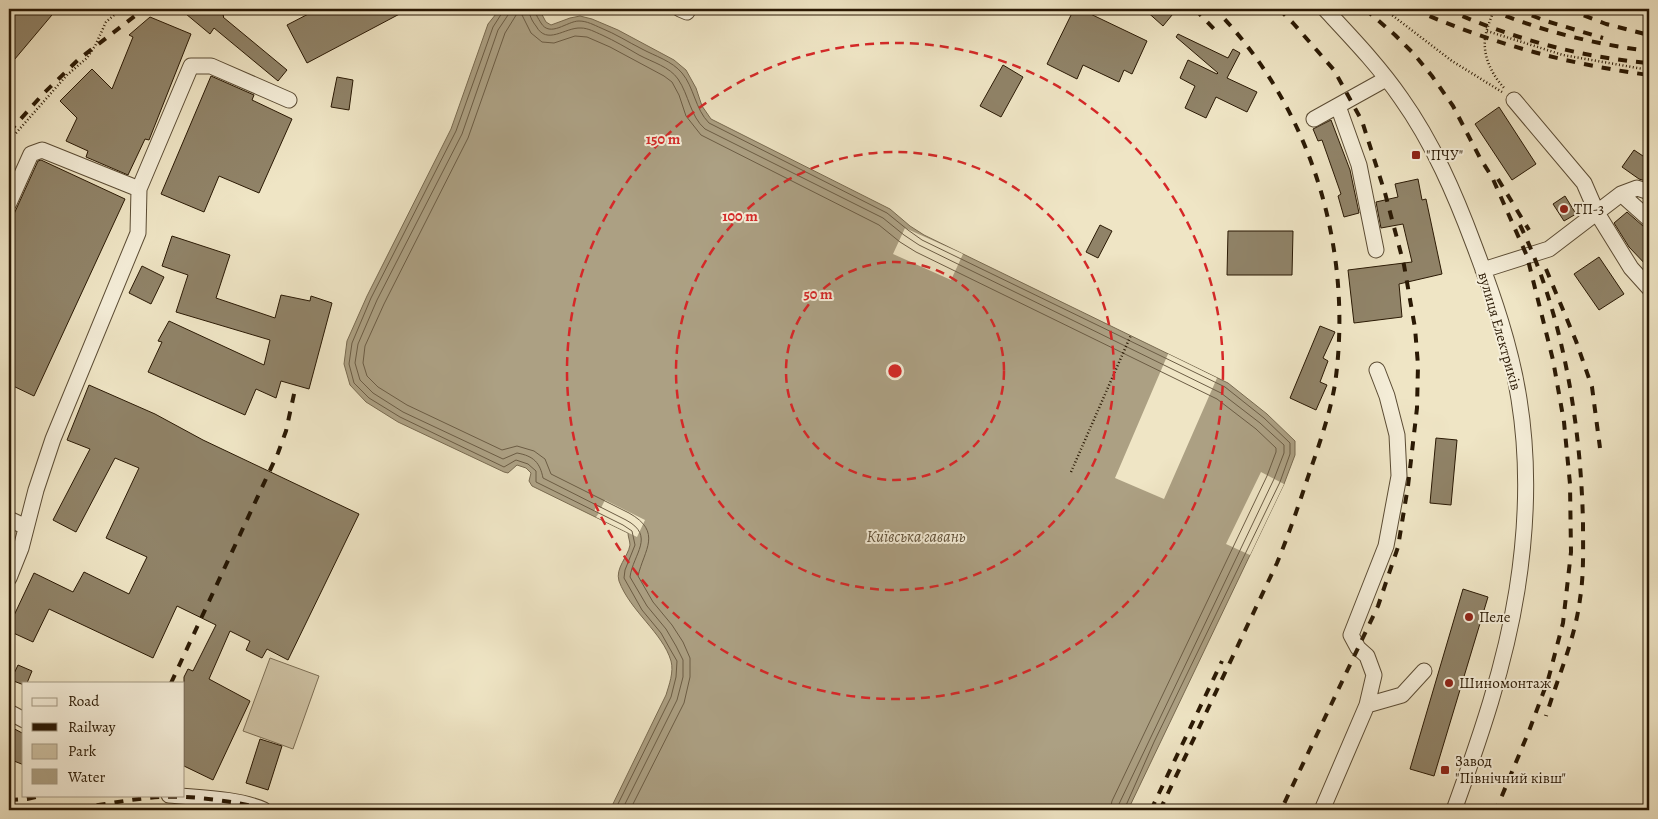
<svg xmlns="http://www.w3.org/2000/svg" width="1658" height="819" viewBox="0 0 1658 819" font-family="Alegreya,serif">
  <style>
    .green { fill: #cec2a4; stroke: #7c6e54 }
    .water { fill: #aca083; stroke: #786a50 }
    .pier { fill: #efe5c5 }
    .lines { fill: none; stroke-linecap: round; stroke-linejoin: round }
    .shore { stroke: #6b5c44; stroke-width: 1 }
    .building { fill: #908368; stroke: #2a1904 }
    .minor-casing { stroke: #5b4c34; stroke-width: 17 }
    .path { stroke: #2a1904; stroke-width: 2.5; stroke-dasharray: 1 2.5; stroke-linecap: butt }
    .minor { stroke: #f5eed9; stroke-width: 15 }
    .rail { stroke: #2a1904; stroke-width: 4; stroke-dasharray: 9 9; stroke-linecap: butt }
    .ring { fill: none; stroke: #d62828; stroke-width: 2.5; stroke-dasharray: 9 6 }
    .poi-dot { fill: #8f2418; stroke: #f5eed9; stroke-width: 2 }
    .labels { text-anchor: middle; stroke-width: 4; stroke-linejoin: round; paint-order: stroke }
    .poi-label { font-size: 15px; fill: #2a1904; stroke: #f5eed9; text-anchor: start }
    .street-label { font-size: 15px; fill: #2a1904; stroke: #f5eed9 }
    .water-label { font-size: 16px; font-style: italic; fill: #5e4f37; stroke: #f5eed9 }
    .centre { fill: #d62828; stroke: #f5eed9; stroke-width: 2.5 }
    .ring-label { font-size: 15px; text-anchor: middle; font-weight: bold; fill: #d62828; stroke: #f5eed9; stroke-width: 4; stroke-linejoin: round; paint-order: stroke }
  </style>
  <rect width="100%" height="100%" fill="#efe5c5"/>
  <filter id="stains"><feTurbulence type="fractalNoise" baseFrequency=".004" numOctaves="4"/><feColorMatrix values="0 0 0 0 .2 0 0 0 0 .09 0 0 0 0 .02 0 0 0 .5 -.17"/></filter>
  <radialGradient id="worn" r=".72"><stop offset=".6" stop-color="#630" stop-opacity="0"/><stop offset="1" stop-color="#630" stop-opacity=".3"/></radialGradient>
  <path class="green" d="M 270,658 L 319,676 L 293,749 L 243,731 Z"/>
  <path class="water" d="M 500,9 L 539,9 L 546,22 L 551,25 L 570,18 L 580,16 L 592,19 L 618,30 L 674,60 L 686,70 L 696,88 L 702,106 L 711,119 L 890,209 L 910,226 L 924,235 L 1228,383 L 1267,414 L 1295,441 L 1295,455 L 1284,484 L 1128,810 L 610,810 L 666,695 C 669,685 674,672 671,661 C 663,633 630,611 619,581 C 615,568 628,557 630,545 C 630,541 628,537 628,533 L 532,486 L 529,481 L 531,473 L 526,468 L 517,465 L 508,473 L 504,472 L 398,422 L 366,402 L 350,385 L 344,364 L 347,341 L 367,296 L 451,129 L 488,24 Z"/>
  <path class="pier" d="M 905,228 L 963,254 L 951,280 L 893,254 Z
    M 1168,354 L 1217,378 L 1164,499 L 1115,478 Z
    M 1261,472 L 1284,484 L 1250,555 L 1226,544 Z
    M 605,500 L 645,520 L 637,537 L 596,517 L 599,513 L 594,511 L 597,506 L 601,508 Z"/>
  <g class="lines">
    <path class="shore" d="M 503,9 L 502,13 L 493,27 L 456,131 L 371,298 L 352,343 L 349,364 L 354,383 L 369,398 L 400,417 L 504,467 L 516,460 L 528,464 L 536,471 L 536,482 L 623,525 L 632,531 L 635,545 L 625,570 L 624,578 L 642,610 L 661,633 L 670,649 L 677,661 L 676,677 L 671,697 L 615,810
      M 509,9 L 508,15 L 498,30 L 462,134 L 377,300 L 358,344 L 355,363 L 360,380 L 373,393 L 403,412 L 503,459 L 517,453 C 534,456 540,463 543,478 L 626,520 C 656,536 633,554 630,577 L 647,606 L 666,629 L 676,646 L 683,660 L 683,677 L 677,700 L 622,810
      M 529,9 C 529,15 532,21 536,26 C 547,46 565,27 581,28 C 588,28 595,32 602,35 C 615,41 627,48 639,55 C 652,62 670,67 678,79 C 689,95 690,116 705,129 L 883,218 L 904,235 L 919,245 L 1221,393 L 1260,423 L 1284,445 L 1284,453 L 1274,479 L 1119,804 L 1118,810
      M 535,9 C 535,14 538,18 541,23 C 550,38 567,21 579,21 C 587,21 594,25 601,28 C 616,34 628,42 642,49 C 655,56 672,61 682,73 C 694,87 695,109 709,123 L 887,213 L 908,230 L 922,240 L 1225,387 L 1264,418 L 1290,443 L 1290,454 L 1280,482 L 1154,742 L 1124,810
      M 630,810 L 684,703 L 690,677 L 690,658 L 683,642 L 672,625 L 653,602 L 638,576 C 644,550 663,532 629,513 L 551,474 L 545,459 L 534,451 L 517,446 L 502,450 L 407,405 L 378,387 L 367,376 L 363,363 L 365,346 L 384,304 L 468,138 L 505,33 L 518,12 L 521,13 L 531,33 L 542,42 L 554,43 L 575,36 L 587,37 L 610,47 L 664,76 L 672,82 L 679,95 L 686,116 L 701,135 L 879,225 L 900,242 L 916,252 L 1217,399 L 1256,429 L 1276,448 L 1276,452 L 1267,476 L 1112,801 L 1110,810"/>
  </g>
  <path class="building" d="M 9,9 L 57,9 L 9,66 Z
    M 180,9 L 215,9 L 224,16 L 223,17 L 287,70 L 278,81 L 214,28 L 210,34 Z
    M 318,9 L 409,9 L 307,63 L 287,25 Z
    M 1074,9 L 1080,9 L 1147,41 L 1132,74 L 1124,70 L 1119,82 L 1083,65 L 1077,79 L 1047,64 Z
    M 1144,9 L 1177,9 L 1163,26 Z
    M 150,17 L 191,34 L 149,140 L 145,139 L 128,175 L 86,157 L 88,151 L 66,141 L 77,118 L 60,101 L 92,69 L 112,89 L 133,37 L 129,35 Z
    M 1178,34 L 1228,58 L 1233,49 L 1240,53 L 1227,78 L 1257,92 L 1247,112 L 1216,97 L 1206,118 L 1185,108 L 1195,86 L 1180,78 L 1188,60 L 1217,74 L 1218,73 L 1176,37 Z
    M 1003,65 L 1023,77 L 1001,117 L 980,106 Z
    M 211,76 L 254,95 L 252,100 L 292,119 L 259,193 L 219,176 L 204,212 L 161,194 Z
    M 337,77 L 353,80 L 349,110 L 331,107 Z
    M 1499,107 L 1536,164 L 1512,180 L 1475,124 Z
    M 1331,120 L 1350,170 L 1359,213 L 1344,217 L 1338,196 L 1341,194 L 1322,140 L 1318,141 L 1313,129 Z
    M 1634,150 L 1649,160 L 1649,182 L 1639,179 L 1622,167 Z
    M 41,160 L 125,199 L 34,396 L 9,384 L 9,225 L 38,161 Z
    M 1418,179 L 1422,200 L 1426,199 L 1442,274 L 1399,284 L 1402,317 L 1354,323 L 1348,270 L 1412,262 L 1403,224 L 1381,228 L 1376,202 L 1398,197 L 1395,184 Z
    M 1565,196 L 1576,214 L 1564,221 L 1553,204 Z
    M 1627,212 L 1643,226 L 1649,228 L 1649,268 L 1629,247 L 1614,223 Z
    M 1100,225 L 1112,231 L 1098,258 L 1086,252 Z
    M 1228,231 L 1293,231 L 1292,275 L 1227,275 Z
    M 172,236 L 230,255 L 216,298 L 275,318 L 281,295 L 310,301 L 311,296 L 332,303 L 309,389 L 281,381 L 276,398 L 256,389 L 245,415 L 148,372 L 162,342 L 158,341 L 169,321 L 264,365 L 270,340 L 176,312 L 188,275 L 162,266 Z
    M 1599,257 L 1624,294 L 1599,310 L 1574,274 Z
    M 142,266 L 164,277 L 151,304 L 129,293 Z
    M 1320,326 L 1335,332 L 1323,358 L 1328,361 L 1320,382 L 1327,385 L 1316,410 L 1290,398 Z
    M 89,385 L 155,414 L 203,440 L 359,514 L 288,660 L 267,649 L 262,658 L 246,650 L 250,641 L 230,631 L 209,679 L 250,701 L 213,780 L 184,766 L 184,677 L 188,669 L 193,671 L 216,625 L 177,606 L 153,658 L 49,609 L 33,642 L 9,631 L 9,626 L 34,573 L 73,592 L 84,572 L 129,594 L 147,557 L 106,538 L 139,468 L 115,458 L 76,532 L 53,520 L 90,449 L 67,440 Z
    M 1436,438 L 1457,440 L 1451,505 L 1430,503 Z
    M 1463,589 L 1488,597 L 1434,776 L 1410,769 Z
    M 18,665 L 32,671 L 27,683 L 24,683 L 24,685 L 11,680 Z
    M 9,726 L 24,734 L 24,765 L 9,759 Z
    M 260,739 L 282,746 L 268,790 L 246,783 Z"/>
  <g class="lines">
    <defs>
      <path id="minor" d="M 680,9 L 687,12
        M 1325,9 C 1351,37 1379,66 1401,98 C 1433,143 1455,194 1474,245 C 1493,295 1511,347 1519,399 C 1529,461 1527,527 1517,590 C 1505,666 1480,738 1454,810
        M 1514,100 L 1584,183 L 1597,213 L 1631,268 L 1649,288
        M 1338,106 L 1359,165 L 1376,250
        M 1314,119 L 1386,79
        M 139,189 L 191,66 L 211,66 L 289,100
        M 1621,194 L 1649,219
        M 9,203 L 31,154 L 42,150 L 139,189 L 138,233 L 53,439 L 36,490 L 21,548 L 9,578
        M 1483,270 L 1549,249 L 1621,194 L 1637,188 L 1649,192
        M 9,519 L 26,527
        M 1367,705 L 1374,675 L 1367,656 L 1358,648 L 1351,635 L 1386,546 L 1399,476 L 1397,435 L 1387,396 L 1377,370
        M 9,712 L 24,720
        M 169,795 C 199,798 237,798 264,810
        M 1322,810 L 1367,705 L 1402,695 L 1424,671"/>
    </defs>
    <use href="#minor" class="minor-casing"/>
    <path class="path" d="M 1384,9 L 1452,61 L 1502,92
      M 1494,9 C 1491,19 1486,29 1485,39 C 1483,58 1493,76 1505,89
      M 1487,31 L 1563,55 L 1649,70
      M 9,141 L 67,75 L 87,58 L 95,46 L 106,22 L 121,9
      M 1071,472 L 1131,335"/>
    <use href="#minor" class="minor"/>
    <path class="rail" d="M 1195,9 L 1217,32
      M 1279,9 L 1293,23 L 1334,70 L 1362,121 L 1385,193 L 1404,265 L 1415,328 L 1418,365 L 1417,408 L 1408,486 L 1398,547 L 1378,606 L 1281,810
      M 1365,9 L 1395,35 L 1414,54 L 1432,76 L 1453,106 L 1480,158 L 1492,177 L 1527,256 L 1553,360 L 1564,422 L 1570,484 L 1571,552 L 1563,623 L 1548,680 L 1529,731 L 1496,810
      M 1413,9 C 1490,43 1566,64 1649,75
      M 1446,9 C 1511,38 1578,57 1649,63
      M 1489,9 C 1540,31 1594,44 1649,51
      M 1515,9 L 1546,21 L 1603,38
      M 1567,9 L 1606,24 L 1649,35
      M 9,132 L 43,94 L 79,59 L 144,9
      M 1498,179 L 1529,230
      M 1520,225 C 1563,313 1581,426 1583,523 C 1583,549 1584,574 1580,599 C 1575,639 1558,677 1546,716
      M 1546,269 L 1576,341 L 1592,387 L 1600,448
      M 171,683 L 278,453 L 286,431 L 296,385
      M 9,800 L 27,799 L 44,795
      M 9,809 L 17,810
      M 61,810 C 94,807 127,799 160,797 C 193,795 238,802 270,810
      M 1151,810 L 1222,661
      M 1160,810 L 1277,563 C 1289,534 1299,504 1309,474 C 1319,445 1330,414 1335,384 C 1354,248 1311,107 1215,9"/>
  </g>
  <g class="ring">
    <circle cx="895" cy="371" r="109"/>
    <circle cx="895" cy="371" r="219"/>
    <circle cx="895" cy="371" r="328"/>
  </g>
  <g class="poi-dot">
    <rect x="1411" y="150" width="10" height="10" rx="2.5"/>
    <circle cx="1564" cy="209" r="5"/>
    <circle cx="1469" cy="617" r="5"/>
    <circle cx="1449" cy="683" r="5"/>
    <rect x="1440" y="765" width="10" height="10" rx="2.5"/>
  </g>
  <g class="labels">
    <g class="poi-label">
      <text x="1426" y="160">"ПЧУ"</text>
      <text x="1574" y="214">ТП-3</text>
      <text x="1479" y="622">Пеле</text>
      <text x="1459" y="688">Шиномонтаж</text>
      <text x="1455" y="766">Завод<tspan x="1455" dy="17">"Північний кiвш"</tspan></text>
    </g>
    <g class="street-label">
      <text transform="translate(1500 331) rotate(74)" y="5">вулиця Електриків</text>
    </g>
    <g class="water-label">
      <text x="916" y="542">Київська гавань</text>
    </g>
  </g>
  <circle cx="895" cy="371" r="8" class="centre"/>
  <g class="ring-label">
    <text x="663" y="144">150 m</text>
    <text x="740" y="221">100 m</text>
    <text x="818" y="299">50 m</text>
  </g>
  <rect width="1658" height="819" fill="none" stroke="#efe5c5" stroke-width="30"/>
  <rect x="10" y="10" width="1638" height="799" fill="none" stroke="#2a1904" stroke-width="2.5"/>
  <rect x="15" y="15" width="1628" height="789" fill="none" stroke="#2a1904"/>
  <rect x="22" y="682" width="162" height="115" fill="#f5eed9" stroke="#a49984"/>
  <rect x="32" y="698" width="25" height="8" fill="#f5eed9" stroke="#a49984"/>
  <text x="68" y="706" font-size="15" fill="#2a1904">Road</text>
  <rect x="32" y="723" width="25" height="8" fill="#2a1904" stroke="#a49984"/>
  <text x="68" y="732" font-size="15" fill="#2a1904">Railway</text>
  <rect x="32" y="744" width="25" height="15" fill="#cec2a4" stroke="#a49984"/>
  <text x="68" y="756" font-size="15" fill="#2a1904">Park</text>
  <rect x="32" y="769" width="25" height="15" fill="#aca083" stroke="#a49984"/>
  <text x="68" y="782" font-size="15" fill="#2a1904">Water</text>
  <rect width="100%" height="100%" filter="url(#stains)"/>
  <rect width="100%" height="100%" fill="url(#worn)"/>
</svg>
